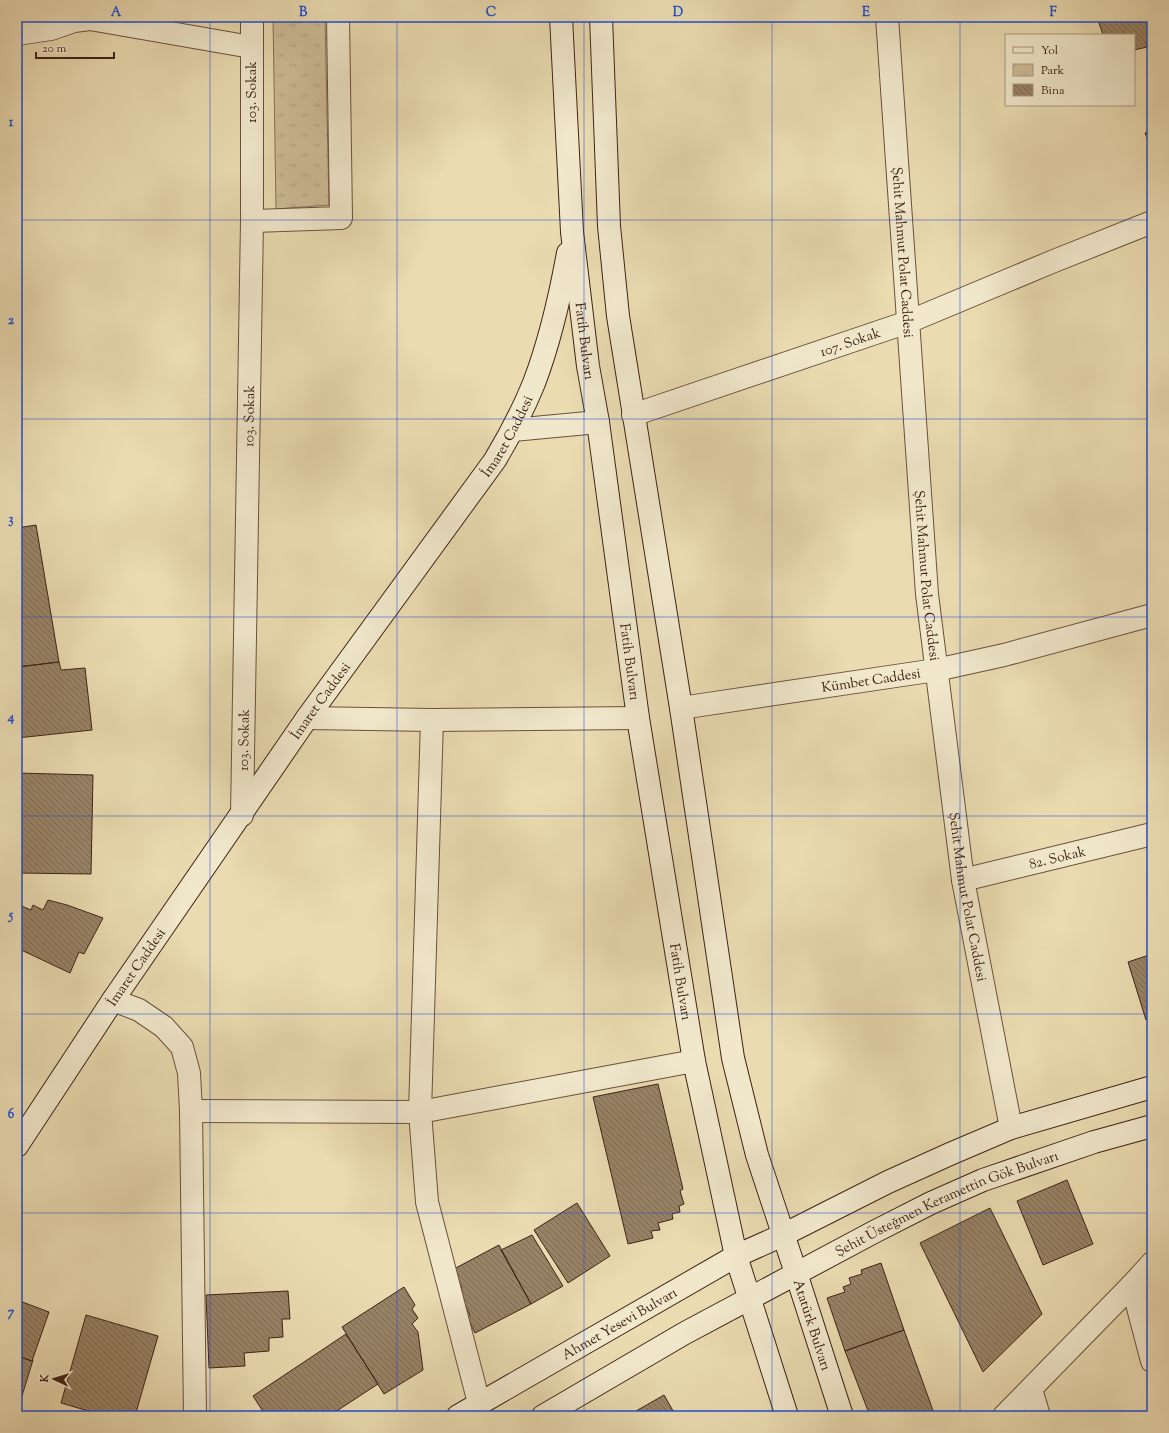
<svg xmlns="http://www.w3.org/2000/svg" width="1169" height="1433" viewBox="0 0 1169 1433" font-family="'Sorts Mill Goudy',serif">
  <style>
    .park { fill: url(#park-tufts); stroke: #867056 }
    .building { fill: url(#building-back-hatch); stroke: #3f2316 }
    .lines { fill: none; stroke-linecap: round; stroke-linejoin: round }
    .street-casing { stroke: #6a513d; stroke-width: 24 }
    .secondary-casing { stroke: #3f2316; stroke-width: 24 }
    .street { stroke: #f1e8cc; stroke-width: 22 }
    .secondary { stroke: #f1e8cc; stroke-width: 22 }
    .grid { fill: none; stroke: #1d4ed8; stroke-width: 1; stroke-opacity: 0.55 }
    .labels { text-anchor: middle; stroke-width: 3.5; stroke-linejoin: round; paint-order: stroke }
    .street-label { font-size: 14px; fill: #3f2316; stroke: #f1e8cc }
    .neatline { fill: none; stroke: #1d4ed8; stroke-width: 1.5 }
    .grid-label { font-size: 13px; text-anchor: middle; font-weight: bold; fill: #1d4ed8 }
  </style>
  <defs>
    <pattern id="park-tufts" width="24" height="20" patternUnits="userSpaceOnUse"><rect width="24" height="20" fill="#cdbc97"/><path d="M3 7l-1-3M5 7V3M7 7l1-3M15 17l-1-3M17 17v-4M19 17l1-3" fill="none" stroke="#b1a181"/></pattern>
    <pattern id="building-back-hatch" width="6" height="6" patternUnits="userSpaceOnUse"><rect width="6" height="6" fill="#988367"/><path d="M-1 5l2 2M0 0l6 6M5-1l2 2" fill="none" stroke="#7d6b54"/></pattern>
  </defs>
  <rect width="100%" height="100%" fill="#eadbb1"/>
  <filter id="stains"><feTurbulence type="fractalNoise" baseFrequency=".005" numOctaves="4"/><feColorMatrix values="0 0 0 0 .2 0 0 0 0 .09 0 0 0 0 .02 0 0 0 .5 -.17"/></filter>
  <radialGradient id="worn" r=".72"><stop offset=".6" stop-color="#630" stop-opacity="0"/><stop offset="1" stop-color="#630" stop-opacity=".3"/></radialGradient>
  <path class="park" d="M 273,17 L 325,17 L 329,205 L 276,209 Z"/>
  <path class="building" d="M 1097,17 L 1152,17 L 1152,41 L 1146,42 L 1147,47 L 1134,50 L 1134,35 L 1103,35 Z
    M 1152,130 L 1152,149 L 1145,133 Z
    M 36,525 L 59,662 L 17,667 L 17,528 Z
    M 59,662 L 61,670 L 85,668 L 92,730 L 17,738 L 17,667 Z
    M 17,773 L 93,775 L 91,874 L 17,873 Z
    M 48,900 L 67,905 L 103,918 L 84,954 L 79,952 L 70,973 L 17,948 L 17,904 L 31,910 L 33,905 L 43,910 Z
    M 1152,954 L 1152,1018 L 1146,1020 L 1128,962 Z
    M 658,1084 L 683,1189 L 680,1191 L 684,1204 L 679,1206 L 680,1212 L 672,1214 L 673,1219 L 658,1223 L 660,1230 L 651,1231 L 653,1238 L 628,1244 L 593,1097 Z
    M 1067,1180 L 1093,1244 L 1043,1265 L 1017,1201 Z
    M 577,1203 L 610,1256 L 568,1283 L 534,1230 Z
    M 990,1208 L 1042,1314 L 983,1372 L 920,1243 Z
    M 532,1235 L 563,1286 L 531,1304 L 501,1250 Z
    M 499,1245 L 531,1304 L 475,1333 L 467,1317 L 470,1315 L 457,1291 L 462,1288 L 452,1270 Z
    M 881,1263 L 904,1330 L 845,1351 L 827,1298 L 845,1292 L 843,1287 L 851,1284 L 849,1278 L 862,1274 L 861,1270 Z
    M 404,1287 L 415,1305 L 412,1309 L 418,1318 L 412,1324 L 418,1332 L 423,1370 L 384,1394 L 342,1327 Z
    M 288,1291 L 290,1319 L 282,1319 L 283,1337 L 269,1338 L 269,1351 L 244,1353 L 245,1366 L 209,1368 L 206,1295 Z
    M 17,1300 L 49,1312 L 32,1361 L 17,1356 Z
    M 86,1315 L 158,1336 L 135,1416 L 106,1416 L 61,1403 Z
    M 904,1330 L 935,1416 L 870,1416 L 845,1351 Z
    M 346,1334 L 378,1384 L 329,1416 L 266,1416 L 253,1396 Z
    M 17,1356 L 32,1361 L 33,1360 L 18,1409 Z
    M 664,1395 L 676,1416 L 637,1416 L 638,1415 L 636,1411 Z"/>
  <g class="lines">
    <defs>
      <g id="street">
        <path id="s1" d="M 887,17 L 927,594 L 963,880 L 1011,1128"/>
        <path d="M 17,34 L 51,29 L 74,21 L 90,19 L 251,47"/>
        <path d="M 252,221 L 341,218 L 338,17"/>
        <path id="s2" d="M 633,415 L 908,322 L 1054,261 L 1152,222"/>
        <path d="M 513,430 L 598,422"/>
        <path id="s3" d="M 681,708 L 936,670 L 1004,655 L 1152,615"/>
        <path d="M 307,718 L 432,720 L 638,718"/>
        <path d="M 432,720 L 420,1112 L 427,1202 L 479,1403"/>
        <path id="s4" d="M 242,815 L 252,221 L 252,17"/>
        <path id="s5" d="M 963,880 L 1152,834"/>
        <path d="M 113,1000 L 139,1010 L 164,1027 L 182,1047 L 189,1073 L 191,1111 L 195,1416"/>
        <path d="M 191,1111 L 420,1112 L 694,1061"/>
        <path d="M 1145,1284 L 1132,1285 L 1152,1361"/>
        <path d="M 1031,1389 L 1039,1416"/>
        <path d="M 1004,1416 L 1132,1285 L 1152,1263"/>
      </g>
      <g id="secondary">
        <path id="s6" d="M 561,17 L 572,232 L 588,366 L 598,422 L 638,718 L 694,1061 L 736,1256 L 787,1416"/>
        <path id="s7" d="M 601,17 L 609,226 L 618,316 L 681,708 L 733,1058 L 757,1155 L 796,1273 L 842,1416"/>
        <path id="s8" d="M 17,1146 L 113,1000 L 307,718 L 495,460 C 510,435 523,410 534,383 C 550,341 560,297 568,253"/>
        <path id="s9" d="M 458,1416 L 736,1256 L 783,1235 L 888,1182 L 950,1154 L 1011,1128 L 1152,1087"/>
        <path id="s10" d="M 543,1416 L 685,1333 L 874,1232 L 931,1203 L 983,1180 L 1094,1142 L 1152,1126"/>
      </g>
    </defs>
    <use href="#street" class="street-casing"/>
    <use href="#secondary" class="secondary-casing"/>
    <use href="#street" class="street"/>
    <use href="#secondary" class="secondary"/>
  </g>
  <path class="grid" d="M 210,17 L 210,1416M 397,17 L 397,1416M 584,17 L 584,1416M 772,17 L 772,1416M 960,17 L 960,1416M 17,220 L 1152,220M 17,419 L 1152,419M 17,617 L 1152,617M 17,816 L 1152,816M 17,1014 L 1152,1014M 17,1213 L 1152,1213"/>
  <g class="labels">
    <g class="street-label">
      <text transform="translate(251 92) rotate(-90)" y="5">103. Sokak</text>
      <text dy="5" stroke="none"><textPath href="#s1" startOffset="236">Şehit Mahmut Polat Caddesi</textPath></text>
      <text dy="5" stroke="none"><textPath href="#s6" startOffset="325">Fatih Bulvarı</textPath></text>
      <text dy="5" stroke="none"><textPath href="#s2" startOffset="229">107. Sokak</textPath></text>
      <text dy="5" stroke="none"><textPath href="#s4" startOffset="399">103. Sokak</textPath></text>
      <text dy="5" stroke="none"><textPath href="#s8" startOffset="863">İmaret Caddesi</textPath></text>
      <text dy="5" stroke="none"><textPath href="#s1" startOffset="560">Şehit Mahmut Polat Caddesi</textPath></text>
      <text dy="5" stroke="none"><textPath href="#s6" startOffset="649">Fatih Bulvarı</textPath></text>
      <text dy="5" stroke="none"><textPath href="#s3" startOffset="192">Kümbet Caddesi</textPath></text>
      <text dy="5" stroke="none"><textPath href="#s8" startOffset="539">İmaret Caddesi</textPath></text>
      <text dy="5" stroke="none"><textPath href="#s4" startOffset="75">103. Sokak</textPath></text>
      <text dy="5" stroke="none"><textPath href="#s5" startOffset="97">82. Sokak</textPath></text>
      <text dy="5" stroke="none"><textPath href="#s1" startOffset="884">Şehit Mahmut Polat Caddesi</textPath></text>
      <text dy="5" stroke="none"><textPath href="#s8" startOffset="215">İmaret Caddesi</textPath></text>
      <text dy="5" stroke="none"><textPath href="#s6" startOffset="973">Fatih Bulvarı</textPath></text>
      <text dy="5" stroke="none"><textPath href="#s10" startOffset="457">Şehit Üsteğmen Keramettin Gök Bulvarı</textPath></text>
      <text dy="5" stroke="none"><textPath href="#s9" startOffset="186">Ahmet Yesevi Bulvarı</textPath></text>
      <text dy="5" stroke="none"><textPath href="#s7" startOffset="1329">Atatürk Bulvarı</textPath></text>
    </g>
  </g>
  <rect width="1169" height="1433" fill="none" stroke="#eadbb1" stroke-width="44"/>
  <rect x="1005" y="34" width="130" height="72" fill="#f1e8cc" stroke="#aa9983"/>
  <rect x="1013" y="47" width="20" height="6" fill="#f1e8cc" stroke="#aa9983"/>
  <text x="1041" y="54" font-size="12" fill="#3f2316">Yol</text>
  <rect x="1013" y="64" width="20" height="12" fill="url(#park-tufts)" stroke="#aa9983"/>
  <text x="1041" y="74" font-size="12" fill="#3f2316">Park</text>
  <rect x="1013" y="84" width="20" height="12" fill="url(#building-back-hatch)" stroke="#aa9983"/>
  <text x="1041" y="94" font-size="12" fill="#3f2316">Bina</text>
  <g transform="translate(54 1379) rotate(274)" stroke="#f1e8cc" stroke-width="3" paint-order="stroke">
  <path d="M0-3L7 15L0 10L-7 15Z" fill="#3f2316"/>
  <text y="-6" font-size="11" font-weight="bold" text-anchor="middle" fill="#3f2316">K</text>
  </g>
  <path d="M36 52v6h78v-6" fill="none" stroke="#3f2316" stroke-width="2"/>
  <text x="42" y="52" font-size="12" fill="#3f2316" stroke="#f1e8cc" stroke-width="3" paint-order="stroke">20 m</text>
  <rect x="22" y="22" width="1125" height="1389" class="neatline"/>
  <g class="grid-label">
    <text x="116" y="16">A</text>
    <text x="303" y="16">B</text>
    <text x="491" y="16">C</text>
    <text x="678" y="16">D</text>
    <text x="866" y="16">E</text>
    <text x="1053" y="16">F</text>
    <text x="11" y="126">1</text>
    <text x="11" y="324">2</text>
    <text x="11" y="523">3</text>
    <text x="11" y="721">4</text>
    <text x="11" y="919">5</text>
    <text x="11" y="1118">6</text>
    <text x="11" y="1316">7</text>
  </g>
  <rect width="100%" height="100%" filter="url(#stains)"/>
  <rect width="100%" height="100%" fill="url(#worn)"/>
</svg>
